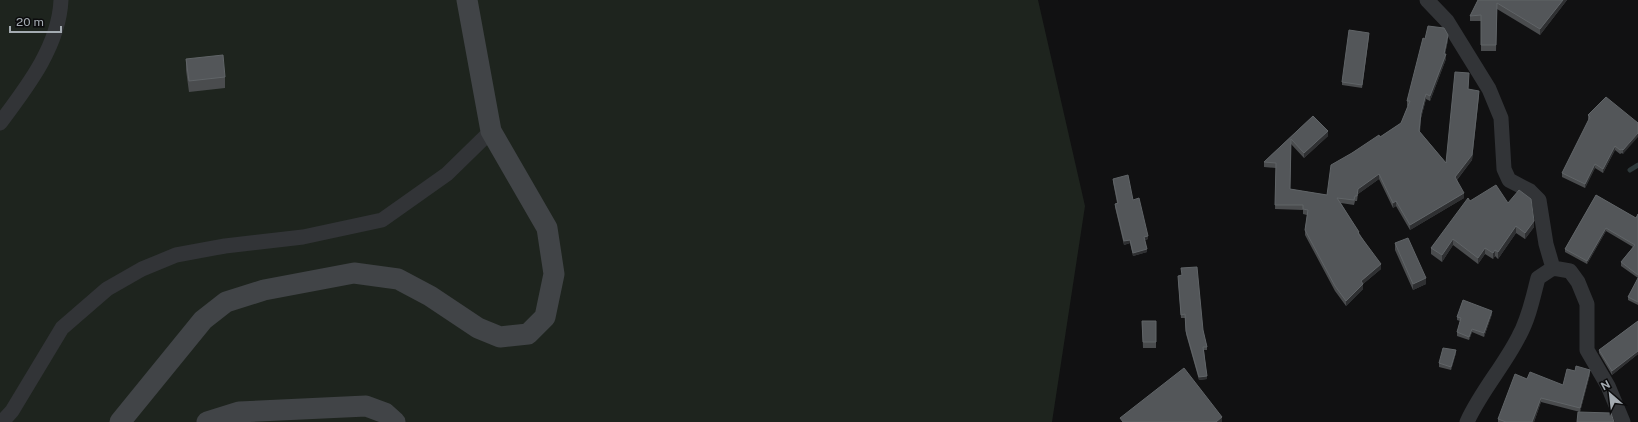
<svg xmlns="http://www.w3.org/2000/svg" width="1638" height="422" viewBox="0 0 1638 422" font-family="'Public Sans',sans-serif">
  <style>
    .green { fill: #1e241e }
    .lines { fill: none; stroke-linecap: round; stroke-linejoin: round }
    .stream { stroke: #2e393b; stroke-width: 5 }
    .minor { stroke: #323437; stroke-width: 15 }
    .secondary { stroke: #414447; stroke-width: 21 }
    .wall { fill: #4a4c4e }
    .shaded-wall { fill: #2f3032 }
    .building { fill: #535659; stroke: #606467 }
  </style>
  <rect width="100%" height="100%" fill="#111112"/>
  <path class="green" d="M 0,0 L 1038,0 L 1085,206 L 1052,422 L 0,422 Z"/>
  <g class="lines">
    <path class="stream" d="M 1630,170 L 1638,165"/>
    <path class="minor" d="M 1427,0 L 1447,21 L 1489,89 L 1501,118 L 1504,169 L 1509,180 L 1530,191 L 1539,200 L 1546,244 L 1553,268
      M 0,123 C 27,87 59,46 61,0
      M 2,422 L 12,411 L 62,328 L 107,289 L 142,269 L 176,255 L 225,246 L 303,237 L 382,220 L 447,174 L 491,131
      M 1467,422 C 1481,391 1504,366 1519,336 C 1529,318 1533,297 1538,278 L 1553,268 L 1570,271 L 1578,282 L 1587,304 L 1587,350 L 1608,386 L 1623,422"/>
    <path class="secondary" d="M 120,422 L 203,320 L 226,302 L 264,290 L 354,273 L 398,279 L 430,296 L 478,328 L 500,337 L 528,334 L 545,317 L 554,274 L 547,228 L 491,131 L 467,0
      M 207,422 L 239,412 L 366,406 L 385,413 L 395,422"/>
  </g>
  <path class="wall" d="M 1478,0 L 1567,0 L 1540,35 L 1497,9 L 1496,51 L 1481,51 L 1481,21 L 1470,21 L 1470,16 Z
    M 1369,36 L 1362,88 L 1342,85 L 1342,82 Z
    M 1425,39 L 1448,40 L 1445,54 L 1446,59 L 1430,101 L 1426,99 L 1421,118 L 1420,132 L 1446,163 L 1469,78 L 1468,90 L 1479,96 L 1472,160 L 1457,180 L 1464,198 L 1410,230 L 1396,206 L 1393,208 L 1379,179 L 1358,194 L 1357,201 L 1355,201 L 1354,205 L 1341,203 L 1381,269 L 1363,284 L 1363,289 L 1346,306 L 1335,291 L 1305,235 L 1305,230 L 1307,215 L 1303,214 L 1303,210 L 1275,209 L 1276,168 L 1264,167 L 1264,162 L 1313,116 L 1328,136 L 1304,158 L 1291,144 L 1290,189 L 1327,195 L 1352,153 L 1380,137 L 1401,123 L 1408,106 L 1407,106 L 1407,101 Z
    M 186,59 L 225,77 L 225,88 L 189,92 L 186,70 Z
    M 1588,115 L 1638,123 L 1623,154 L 1622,153 L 1620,154 L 1615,150 L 1603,173 L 1595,168 L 1585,188 L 1562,177 L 1562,173 L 1589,120 L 1588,119 Z
    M 1113,179 L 1133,200 L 1148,239 L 1145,240 L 1147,252 L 1133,256 L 1130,243 L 1124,245 L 1115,207 L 1115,204 L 1117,203 L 1113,182 Z
    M 1596,195 L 1636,218 L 1638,214 L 1638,305 L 1628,300 L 1628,297 L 1638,278 L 1621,266 L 1621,262 L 1633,247 L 1606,231 L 1587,264 L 1565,252 L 1565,249 Z
    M 1470,201 L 1508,203 L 1534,227 L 1525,239 L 1516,233 L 1498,259 L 1495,256 L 1493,259 L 1485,254 L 1478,264 L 1453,245 L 1442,262 L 1431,254 L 1431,248 Z
    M 1395,243 L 1426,284 L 1413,290 L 1395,250 Z
    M 1178,279 L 1203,330 L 1207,347 L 1207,350 L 1204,350 L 1207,379 L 1199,380 L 1186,334 L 1185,318 L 1181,318 Z
    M 1492,314 L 1484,337 L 1472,332 L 1469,340 L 1457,336 L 1457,332 L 1460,321 L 1457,320 L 1457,317 Z
    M 1142,321 L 1156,321 L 1156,348 L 1143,348 Z
    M 1638,321 L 1638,354 L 1612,375 L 1599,353 L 1599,350 Z
    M 1456,353 L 1451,370 L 1439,367 L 1439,363 Z
    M 1575,371 L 1590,374 L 1580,412 L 1541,402 L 1534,422 L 1498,422 L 1498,419 L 1527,379 L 1563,385 Z"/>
  <path class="shaded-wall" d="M 1563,0 L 1567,0 L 1540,35 L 1540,29 Z
    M 1369,33 L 1369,36 L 1362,88 L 1362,85 Z
    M 1448,35 L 1448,40 L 1444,58 L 1444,54 Z
    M 1446,54 L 1446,59 L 1430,101 L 1430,96 Z
    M 1479,91 L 1472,160 L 1455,182 L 1455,177 Z
    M 1426,94 L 1426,99 L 1421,118 L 1419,136 L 1421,113 Z
    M 1328,131 L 1328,136 L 1304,158 L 1304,153 Z
    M 1638,133 L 1638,137 L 1623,154 L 1623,150 Z
    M 1615,146 L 1615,150 L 1603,173 L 1603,169 Z
    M 1595,164 L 1595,168 L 1585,188 L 1585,184 Z
    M 1379,174 L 1379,179 L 1358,194 L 1357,201 L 1358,189 Z
    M 1464,193 L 1464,198 L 1410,230 L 1410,225 Z
    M 1396,201 L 1396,206 L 1393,208 L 1393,203 Z
    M 1534,221 L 1534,227 L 1525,239 L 1525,233 Z
    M 1516,226 L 1516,233 L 1498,259 L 1498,252 Z
    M 1606,228 L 1606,231 L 1587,264 L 1587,261 Z
    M 1148,236 L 1148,239 L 1144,240 L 1144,237 Z
    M 1453,239 L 1453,245 L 1442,262 L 1442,255 Z
    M 1130,240 L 1130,243 L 1124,245 L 1124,241 Z
    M 1485,248 L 1485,254 L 1478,264 L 1478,258 Z
    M 1147,249 L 1147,252 L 1133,256 L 1133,253 Z
    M 1495,250 L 1495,256 L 1493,259 L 1493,253 Z
    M 1381,264 L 1381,269 L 1363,284 L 1363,289 L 1346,306 L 1346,301 L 1361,281 Z
    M 1426,278 L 1426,284 L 1413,290 L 1413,284 Z
    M 1492,311 L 1492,314 L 1484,337 L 1484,333 Z
    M 1472,329 L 1472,332 L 1469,340 L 1469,337 Z
    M 1456,350 L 1456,353 L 1451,370 L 1451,367 Z
    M 1638,351 L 1638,354 L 1612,375 L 1612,371 Z
    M 1590,370 L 1590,374 L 1580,412 L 1580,408 Z
    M 1207,376 L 1207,379 L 1199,380 L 1199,377 Z
    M 1541,398 L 1541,402 L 1534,422 L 1532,422 Z
    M 1222,417 L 1222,422 L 1216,422 Z"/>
  <path class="building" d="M 1478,0 L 1563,0 L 1540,29 L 1497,3 L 1496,45 L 1481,45 L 1481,15 L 1470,16 Z
    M 1428,26 L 1444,28 L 1448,35 L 1444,54 L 1446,54 L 1430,96 L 1426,94 L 1421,113 L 1419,131 L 1446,163 L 1455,72 L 1469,73 L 1468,89 L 1479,91 L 1472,155 L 1455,177 L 1464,193 L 1410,225 L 1396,201 L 1393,203 L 1379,174 L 1358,189 L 1357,196 L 1355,196 L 1354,200 L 1337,198 L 1359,232 L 1358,233 L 1381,264 L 1361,281 L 1363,284 L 1346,301 L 1335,286 L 1305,230 L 1308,210 L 1303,209 L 1303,205 L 1275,205 L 1276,163 L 1264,162 L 1313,116 L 1328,131 L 1304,153 L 1291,139 L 1290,189 L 1327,195 L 1331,165 L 1352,153 L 1379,135 L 1380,137 L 1401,123 L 1410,101 L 1407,101 L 1423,38 L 1425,39 Z
    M 1349,30 L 1369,33 L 1362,85 L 1342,82 Z
    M 223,55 L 225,77 L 189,81 L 186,59 Z
    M 1606,97 L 1638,123 L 1638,133 L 1623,150 L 1622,149 L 1620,150 L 1615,146 L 1603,169 L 1595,164 L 1585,184 L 1562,173 L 1590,117 L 1588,115 Z
    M 1128,175 L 1133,200 L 1139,198 L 1148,236 L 1144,237 L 1147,249 L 1133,253 L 1130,240 L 1124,241 L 1115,204 L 1118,203 L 1113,179 Z
    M 1496,185 L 1508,203 L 1519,190 L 1531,199 L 1534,221 L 1525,233 L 1516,226 L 1498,252 L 1495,250 L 1493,253 L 1485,248 L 1478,258 L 1453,239 L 1442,255 L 1431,248 L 1468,198 L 1470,201 Z
    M 1596,195 L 1636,218 L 1638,214 L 1638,275 L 1621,262 L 1635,245 L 1606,228 L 1587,261 L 1565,249 Z
    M 1408,238 L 1426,278 L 1413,284 L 1395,243 Z
    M 1197,267 L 1203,330 L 1207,347 L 1203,347 L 1207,376 L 1199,377 L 1186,331 L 1185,314 L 1181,315 L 1178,276 L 1182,275 L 1181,268 Z
    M 1638,278 L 1638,302 L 1628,297 Z
    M 1463,300 L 1492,311 L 1484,333 L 1472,329 L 1469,337 L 1457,332 L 1461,318 L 1457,317 Z
    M 1142,321 L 1156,321 L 1156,342 L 1143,342 Z
    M 1638,321 L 1638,351 L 1612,371 L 1599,350 Z
    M 1443,348 L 1456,350 L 1451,367 L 1439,363 Z
    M 1576,366 L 1590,370 L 1580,408 L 1541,398 L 1532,422 L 1506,422 L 1498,419 L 1515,374 L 1527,379 L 1530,372 L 1563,385 L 1567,369 L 1575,371 Z
    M 1184,368 L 1222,417 L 1216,422 L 1123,422 L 1120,418 Z
    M 1578,412 L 1611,413 L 1614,422 L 1577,422 Z"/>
  <g transform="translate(1610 394) rotate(332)" stroke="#0c0c0d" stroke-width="3" paint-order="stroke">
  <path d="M0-3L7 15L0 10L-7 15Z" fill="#a4abb1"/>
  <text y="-6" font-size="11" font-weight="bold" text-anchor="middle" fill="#a4abb1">N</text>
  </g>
  <path d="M10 26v6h51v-6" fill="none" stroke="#a4abb1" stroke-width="2"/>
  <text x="16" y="26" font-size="12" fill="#a4abb1" stroke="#0c0c0d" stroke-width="3" paint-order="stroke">20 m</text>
</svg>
